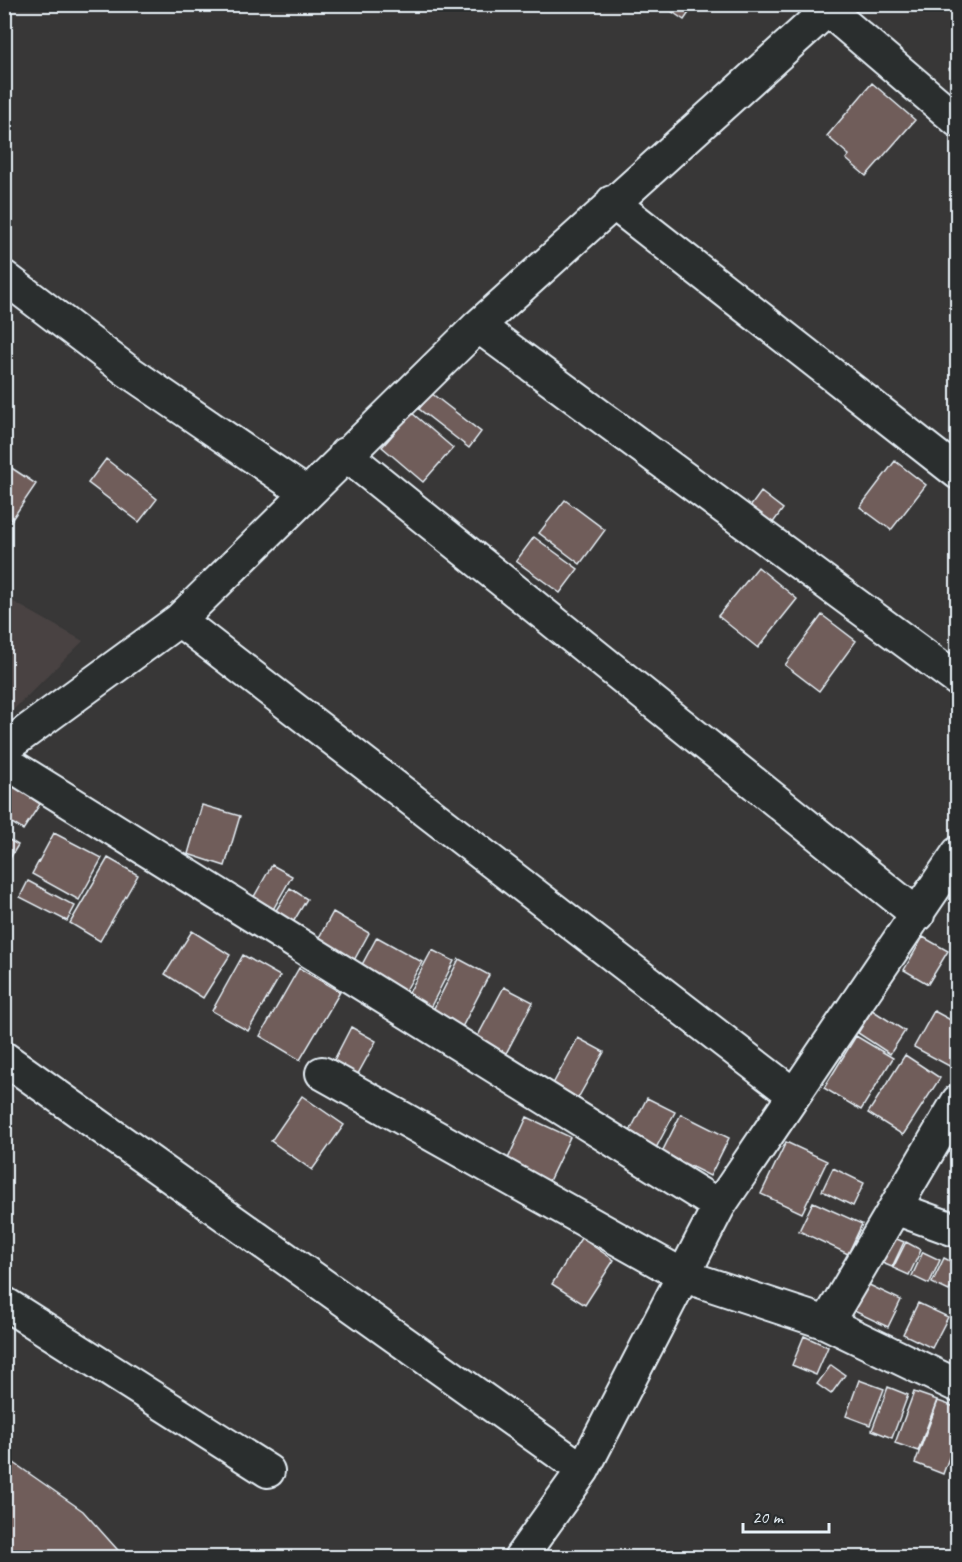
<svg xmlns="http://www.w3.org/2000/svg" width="962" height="1562" viewBox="0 0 962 1562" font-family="Caveat,sans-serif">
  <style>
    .built { fill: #484242 }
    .building { fill: #6f5d5a; stroke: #e8f1f8; stroke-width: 1.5 }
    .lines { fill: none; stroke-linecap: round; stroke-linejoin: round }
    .minor-casing { stroke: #e8f1f8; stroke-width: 36 }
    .minor { stroke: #2a2d2e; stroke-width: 32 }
  </style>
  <rect width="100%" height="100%" fill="#383737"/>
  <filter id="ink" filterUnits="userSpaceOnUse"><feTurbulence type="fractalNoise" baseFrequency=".0167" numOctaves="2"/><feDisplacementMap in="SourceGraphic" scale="12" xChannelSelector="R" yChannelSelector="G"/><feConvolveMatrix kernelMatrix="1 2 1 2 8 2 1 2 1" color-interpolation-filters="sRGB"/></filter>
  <g filter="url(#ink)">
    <path class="built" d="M 5,597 L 83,641 L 5,718 Z"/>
    <path class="building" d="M 661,4 L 695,4 L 684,20 Z
      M 958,58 L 958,76 L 949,69 Z
      M 872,83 L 915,120 L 866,176 L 846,159 L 849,155 L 827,136 Z
      M 431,393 L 481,432 L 469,448 L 419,409 Z
      M 412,413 L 453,448 L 423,482 L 382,447 Z
      M 106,459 L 157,499 L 139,522 L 88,483 Z
      M 895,461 L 926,485 L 891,530 L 860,507 Z
      M 4,463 L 36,484 L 4,531 Z
      M 761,492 L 783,509 L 772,524 L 750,507 Z
      M 565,500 L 605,530 L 580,564 L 539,533 Z
      M 534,537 L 578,569 L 560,593 L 516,561 Z
      M 758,567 L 797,599 L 758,648 L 718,616 Z
      M 822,615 L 856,641 L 819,691 L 785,665 Z
      M 7,781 L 40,804 L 23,830 L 4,818 L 4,786 Z
      M 202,805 L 240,816 L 225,866 L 188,854 Z
      M 54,833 L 102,858 L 79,900 L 32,874 Z
      M 4,837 L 18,845 L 4,868 Z
      M 108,858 L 138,875 L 100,941 L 70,923 Z
      M 272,865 L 292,876 L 267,920 L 247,909 Z
      M 28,881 L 75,906 L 67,921 L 20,897 Z
      M 290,888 L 307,899 L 286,934 L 268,923 Z
      M 333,912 L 369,933 L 352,964 L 316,943 Z
      M 192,931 L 230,955 L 203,998 L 165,974 Z
      M 377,937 L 422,962 L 402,997 L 358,972 Z
      M 923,937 L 948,951 L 928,984 L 904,970 Z
      M 432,950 L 454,961 L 427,1014 L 404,1002 Z
      M 243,955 L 280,976 L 248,1031 L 212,1011 Z
      M 459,959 L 489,975 L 460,1031 L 430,1016 Z
      M 299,968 L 340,992 L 300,1060 L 260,1036 Z
      M 504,987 L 533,1002 L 502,1061 L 473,1045 Z
      M 872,1010 L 905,1031 L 890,1054 L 858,1033 Z
      M 934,1011 L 958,1024 L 958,1061 L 953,1068 L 914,1047 Z
      M 351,1027 L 376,1041 L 354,1081 L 330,1068 Z
      M 856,1036 L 893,1058 L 861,1110 L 824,1088 Z
      M 578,1038 L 604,1052 L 578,1098 L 553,1084 Z
      M 905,1055 L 940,1078 L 903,1135 L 868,1113 Z
      M 302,1096 L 344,1125 L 312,1170 L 271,1141 Z
      M 647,1098 L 675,1112 L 656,1148 L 629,1133 Z
      M 681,1114 L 729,1138 L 710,1176 L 662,1152 Z
      M 527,1117 L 570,1137 L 549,1181 L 507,1161 Z
      M 786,1142 L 827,1161 L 802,1213 L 761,1194 Z
      M 833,1168 L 864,1183 L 853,1206 L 822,1191 Z
      M 813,1202 L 862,1224 L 848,1254 L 799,1231 Z
      M 887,1235 L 904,1242 L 892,1267 L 875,1260 Z
      M 581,1238 L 614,1260 L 585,1305 L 552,1284 Z
      M 906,1242 L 921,1250 L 909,1275 L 893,1268 Z
      M 923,1252 L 940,1260 L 929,1284 L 912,1276 Z
      M 944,1258 L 958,1265 L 958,1274 L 949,1291 L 932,1283 Z
      M 865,1283 L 901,1300 L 888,1327 L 852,1310 Z
      M 918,1303 L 948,1317 L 932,1348 L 903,1334 Z
      M 804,1336 L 828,1347 L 816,1375 L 792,1365 Z
      M 831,1365 L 845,1375 L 831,1394 L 817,1384 Z
      M 859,1380 L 884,1389 L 870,1425 L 846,1416 Z
      M 888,1387 L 908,1395 L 892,1438 L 872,1430 Z
      M 914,1392 L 937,1400 L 918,1451 L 895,1443 Z
      M 938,1401 L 958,1408 L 958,1433 L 943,1474 L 915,1463 Z
      M 958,1437 L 958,1460 L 950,1458 Z
      M 4,1456 L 83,1511 L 125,1558 L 4,1558 Z"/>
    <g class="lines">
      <defs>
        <path id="minor" d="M 828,10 L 958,121
          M 612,202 L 958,473
          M 4,277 L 125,369 L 306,493
          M 478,326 L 958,680
          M 345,454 L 918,915
          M 179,620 L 794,1095
          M 4,748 L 179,620 L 478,326 L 834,4
          M 4,761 L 719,1206
          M 4,1058 L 583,1470
          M 322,1073 L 684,1276 L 827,1323 L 958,1386
          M 895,1208 L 958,1231
          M 4,1303 L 268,1471
          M 827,1323 L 958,1101
          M 520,1558 L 583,1470 L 719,1206 L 958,853"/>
      </defs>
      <use href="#minor" class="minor-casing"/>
      <use href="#minor" class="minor"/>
    </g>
  </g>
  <rect width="962" height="1562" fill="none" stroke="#2a2d2e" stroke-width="24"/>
  <rect x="12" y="12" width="938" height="1538" fill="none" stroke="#e8f1f8" stroke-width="2" filter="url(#ink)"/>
  <path d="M743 1523v9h86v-9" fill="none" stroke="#e8f1f8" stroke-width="3"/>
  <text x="752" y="1523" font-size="18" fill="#e8f1f8" stroke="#2a2d2e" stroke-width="4.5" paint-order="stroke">20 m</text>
</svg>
